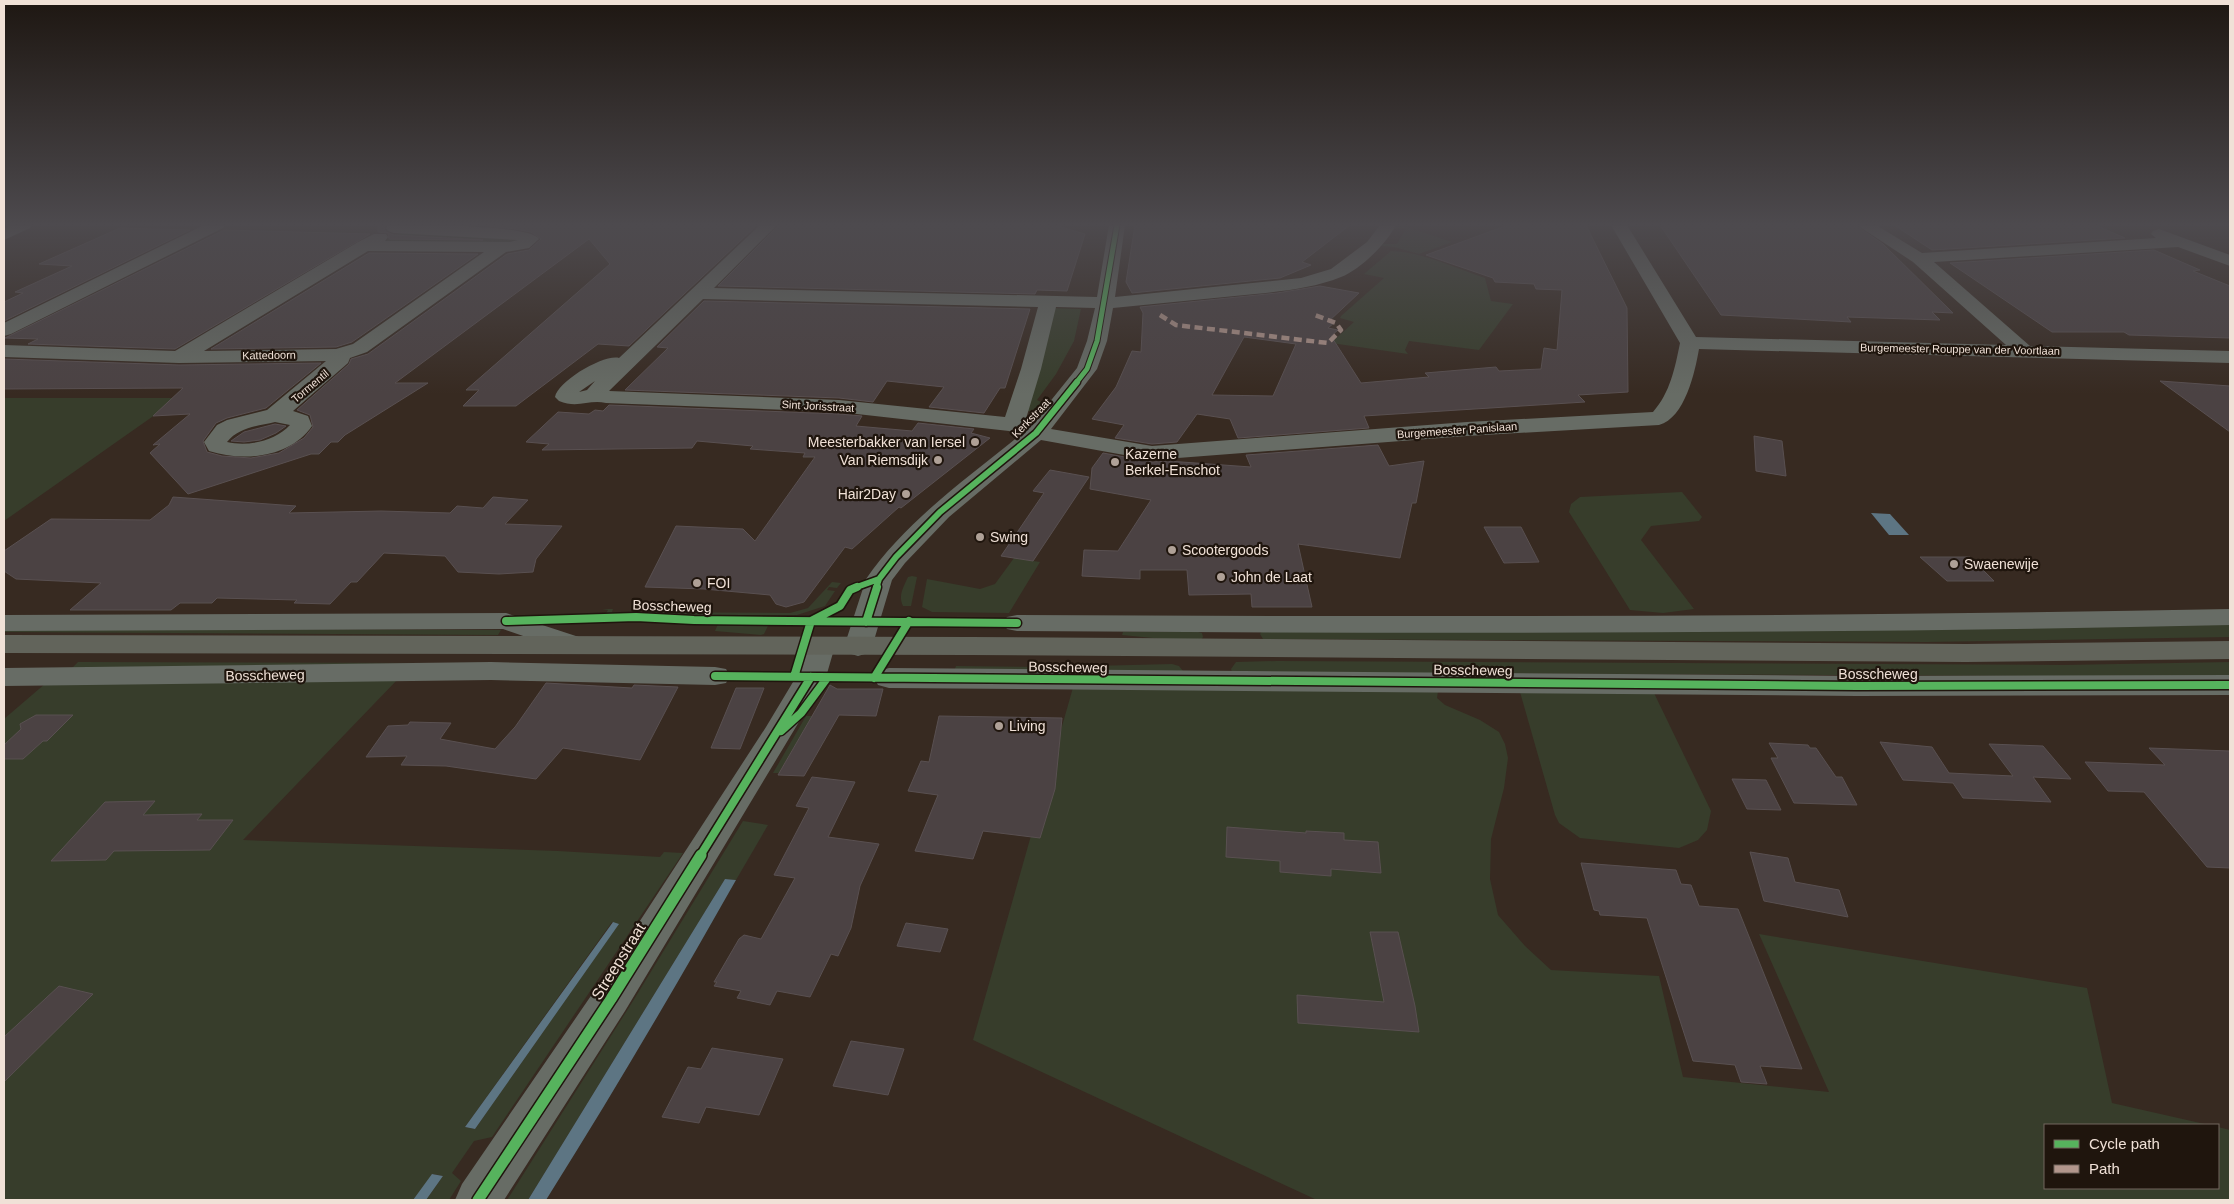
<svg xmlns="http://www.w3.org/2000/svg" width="2234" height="1204" viewBox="0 0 2234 1204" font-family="Helvetica,sans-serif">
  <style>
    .green { fill: #373d2b; fill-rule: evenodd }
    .water { fill: #5d7583 }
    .building { fill: #4b4243; stroke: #595051; fill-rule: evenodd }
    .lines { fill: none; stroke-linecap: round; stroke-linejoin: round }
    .street { fill: #676c65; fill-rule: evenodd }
    .secondary { fill: #62645b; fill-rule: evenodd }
    .quiet { stroke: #b2968c; stroke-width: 4.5; stroke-dasharray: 8 4.5; stroke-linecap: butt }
    .cycleway-far3-casing { stroke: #1f150d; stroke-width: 7 }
    .cycleway-far2-casing { stroke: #1f150d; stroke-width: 9 }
    .cycleway-far1-casing { stroke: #1f150d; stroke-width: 11 }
    .cycleway-casing { stroke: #1f150d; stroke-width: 14 }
    .cycleway-far3 { stroke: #56b35d; stroke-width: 5 }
    .cycleway-far2 { stroke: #56b35d; stroke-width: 6 }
    .cycleway-far1 { stroke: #56b35d; stroke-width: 8 }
    .cycleway { stroke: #56b35d; stroke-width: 11 }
    .poi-dot { fill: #afa197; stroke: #1f150d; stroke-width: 2 }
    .labels { text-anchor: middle; stroke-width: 4.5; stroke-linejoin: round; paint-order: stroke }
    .far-street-label { font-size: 11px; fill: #f0e1d7; stroke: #1f150d }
    .poi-label { font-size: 14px; fill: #f0e1d7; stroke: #1f150d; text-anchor: start }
    .street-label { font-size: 14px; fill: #f0e1d7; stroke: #1f150d }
    .near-street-label { font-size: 16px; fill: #f0e1d7; stroke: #1f150d }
  </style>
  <rect width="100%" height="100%" fill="#372a21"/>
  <path class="green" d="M 1397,225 L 1401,225 L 1452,242 L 1419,254 L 1394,247 L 1380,246 L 1383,244 L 1397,244 L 1406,228 L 1394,228 Z
    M 400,232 L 522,239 L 517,244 L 382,243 Z
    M 1391,251 C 1423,252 1455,268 1485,278 L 1491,301 L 1513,304 L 1479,350 L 1409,341 L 1405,350 L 1408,354 L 1331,343 L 1354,322 L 1340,318 L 1341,316 L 1384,278 L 1364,274 Z
    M 1051,308 L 1081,309 L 1074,341 L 1056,374 L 1037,400 L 1043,403 L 1034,412 L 1022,410 Z
    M 4,398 L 179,398 L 4,521 Z
    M 1682,492 L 1702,517 L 1699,521 L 1651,526 L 1641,540 L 1694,609 L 1663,613 L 1630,610 L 1569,512 L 1571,504 L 1580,497 Z
    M 1014,558 L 1040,562 L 1009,613 L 932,612 L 922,607 L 927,579 L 980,589 L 995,584 Z
    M 912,576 L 917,577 L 911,606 L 903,606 C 898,596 903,588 908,577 Z
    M 832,582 L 841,583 L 837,588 L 829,587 L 827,590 L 835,591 L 825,606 L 797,615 L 605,615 L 608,610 L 602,609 L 613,609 L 612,612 L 790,613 L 808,608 Z
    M 718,624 L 766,625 L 768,626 L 764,634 L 761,635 L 715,631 Z
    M 2230,624 L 2230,637 L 1927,642 L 1265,639 L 1263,639 L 1260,634 L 1262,631 L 1992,629 Z
    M 4,628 L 501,630 L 498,635 L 4,632 Z
    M 1123,632 L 1198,632 L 1202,633 L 1203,637 L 1201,640 L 1163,639 L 1122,635 Z
    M 1277,661 L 2063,665 L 2230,662 L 2230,677 L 1232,672 L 1231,669 L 1236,662 Z
    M 78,662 L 433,663 L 72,668 Z
    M 1172,664 L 1179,666 L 1183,671 L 954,671 L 956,666 L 1051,667 Z
    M 398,679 L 243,840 L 558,851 L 660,857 L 664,852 L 683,853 L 492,1137 L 474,1141 L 452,1173 L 461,1181 L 449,1200 L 426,1200 L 443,1176 L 433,1174 L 413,1200 L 4,1200 L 4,719 L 46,683 ZM 612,922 L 618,925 L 475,1129 L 465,1127 Z
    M 1074,684 L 1438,691 L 1437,698 L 1445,705 L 1480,720 L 1499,732 L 1505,744 L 1508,758 L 1504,788 L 1491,839 L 1490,879 L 1498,915 L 1525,946 L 1551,970 L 1659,976 L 1683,1077 L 1829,1092 L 1759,934 L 2087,988 L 2112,1103 L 2209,1125 L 2045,1125 L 2045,1188 L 2218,1188 L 2218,1127 L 2230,1130 L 2230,1200 L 1317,1200 L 973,1040 Z
    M 1520,692 L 1654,693 L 1711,811 L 1707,830 L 1698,840 L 1679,848 L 1580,838 L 1559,823 L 1555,815 Z
    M 806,716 L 812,716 L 779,773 L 773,773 Z
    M 743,821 L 768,825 L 736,880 L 725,879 L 528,1200 L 507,1200 L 633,1001 Z"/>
  <path class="water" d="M 1871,513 L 1890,514 L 1909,535 L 1889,535 Z
    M 725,879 L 736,880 C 675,988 612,1095 546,1200 L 528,1200 Z
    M 613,922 L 619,924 L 475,1129 L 465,1127 Z
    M 432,1174 L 443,1176 L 426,1200 L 413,1200 Z"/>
  <path class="building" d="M 378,225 L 386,225 L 384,229 L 386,232 L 394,235 L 483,240 L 389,239 L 388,233 L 378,232 Z
    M 478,225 L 757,225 L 629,346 L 598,344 L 516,406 L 463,406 L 479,390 L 466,390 L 610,264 L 589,239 L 395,383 L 428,383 L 345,435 L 338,442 L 331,442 L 319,454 L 311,454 L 188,494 L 150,453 L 160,444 L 153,445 L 190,414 L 153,416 L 183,388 L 4,389 L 4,359 L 179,365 L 321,363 L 266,408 L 227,418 L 216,423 L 203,441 L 207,452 L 222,456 L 251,458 L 279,453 L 304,438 L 313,427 L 310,415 L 297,410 L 349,364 L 351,359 L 368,354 L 507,254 L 529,250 L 541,239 L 531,232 L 515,229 Z
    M 779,225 L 1054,225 L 1085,234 L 1067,291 L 1037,290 L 1035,294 L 718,286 Z
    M 1135,225 L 1350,225 L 1302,262 L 1311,265 L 1280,278 L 1132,293 L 1126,282 Z
    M 1508,225 L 1586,225 L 1627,308 L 1628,392 L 1578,395 L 1585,402 L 1364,416 L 1369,428 L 1238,438 L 1230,419 L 1197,414 L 1177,442 L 1152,444 L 1115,438 L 1124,425 L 1092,419 L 1116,387 L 1132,351 L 1141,352 L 1143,313 L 1140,307 L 1277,293 L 1320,286 L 1359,293 L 1328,322 L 1334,323 L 1328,328 L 1338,330 L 1331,336 L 1361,383 L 1429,377 L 1425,373 L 1496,367 L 1499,371 L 1541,369 L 1544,348 L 1557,350 L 1562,290 L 1536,289 L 1534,284 L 1495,282 L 1493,278 L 1426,255 ZM 1244,337 L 1296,344 L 1273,396 L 1212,395 Z
    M 1660,225 L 1855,225 L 1883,244 L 1953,313 L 1932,312 L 1940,320 L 1847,317 L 1851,322 L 1721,315 Z
    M 1894,225 L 2095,225 L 2125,238 L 1932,250 Z
    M 120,228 L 190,230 L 4,321 L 4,302 L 23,293 L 15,292 L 72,266 L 39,264 Z
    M 224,230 L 370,234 L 175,349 L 28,344 L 38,339 L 5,338 Z
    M 2154,250 L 2200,270 L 2193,271 L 2230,286 L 2230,338 L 2129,335 L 2124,332 L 2052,332 L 1950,263 Z
    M 369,253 L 478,254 L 352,342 L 336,347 L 211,349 Z
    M 704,301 L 1030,309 L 1005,388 L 1000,388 L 984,413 L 929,407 L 944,387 L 887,381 L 873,402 L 839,398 L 625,390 L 668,348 L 657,347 Z
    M 2160,381 L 2230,386 L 2230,432 Z
    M 609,405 L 839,414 L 862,416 L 856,426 L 912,431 L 918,423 L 974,429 L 971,433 L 990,438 L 901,508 L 899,507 L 852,549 L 845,547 L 804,602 L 786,607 L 776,604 L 770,595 L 704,589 L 645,587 L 676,526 L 743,529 L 755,541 L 815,457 L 803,457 L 805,453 L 750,449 L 753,446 L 697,441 L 692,448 L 542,450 L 549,444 L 526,442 L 558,412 L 589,414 L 595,410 L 603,411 Z
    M 275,424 L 286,426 L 276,433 L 260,440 L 244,442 L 231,441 L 244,432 Z
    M 1754,436 L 1782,441 L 1786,476 L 1756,471 Z
    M 1378,445 L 1389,466 L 1424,461 L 1416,503 L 1412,503 L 1400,558 L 1298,544 L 1312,607 L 1252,607 L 1251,594 L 1189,595 L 1187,570 L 1140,570 L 1140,579 L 1082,576 L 1084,550 L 1118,551 L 1151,500 L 1090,489 L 1092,468 L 1103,453 L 1152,462 L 1168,461 L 1251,467 L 1246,455 Z
    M 1050,470 L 1089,477 L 1033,561 L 1001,556 L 1044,493 L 1033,491 Z
    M 173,497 L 296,506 L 289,513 L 381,511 L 450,513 L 457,506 L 483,508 L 493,497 L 528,500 L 505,524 L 562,526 L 536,559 L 533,572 L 499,574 L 458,572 L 445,556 L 384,553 L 357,582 L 351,582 L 330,604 L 294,603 L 297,600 L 217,598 L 212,603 L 180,603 L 171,610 L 70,610 L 101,583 L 16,579 L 4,571 L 4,551 L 51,519 L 150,520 L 169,505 Z
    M 1484,527 L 1521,527 L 1539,562 L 1504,563 Z
    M 1920,557 L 1970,557 L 1994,581 L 1947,581 Z
    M 546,683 L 632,688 L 634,685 L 678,687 L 640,760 L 563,748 L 536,779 L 446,766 L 401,765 L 407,756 L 366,757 L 388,726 L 408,725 L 410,722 L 451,723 L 440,739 L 495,749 L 515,727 Z
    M 830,685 L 837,689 L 883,689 L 876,716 L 839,715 L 804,776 L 778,775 Z
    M 736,688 L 764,688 L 740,749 L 711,748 Z
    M 36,715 L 73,715 L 47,741 L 43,741 L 23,759 L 4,759 L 4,745 L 21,729 L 20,724 Z
    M 939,716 L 1062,718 L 1055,789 L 1040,838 L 983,831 L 973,859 L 915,851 L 938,795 L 908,791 L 921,761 L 929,762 Z
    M 1880,742 L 1932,747 L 1949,773 L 2013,776 L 1989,744 L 2043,746 L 2071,779 L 2033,777 L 2051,802 L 1963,798 L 1953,783 L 1903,780 Z
    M 1769,743 L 1808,745 L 1810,748 L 1816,748 L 1836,777 L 1842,777 L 1857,805 L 1794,803 L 1771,758 L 1778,758 Z
    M 2149,748 L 2230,751 L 2230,868 L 2207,867 L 2144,792 L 2108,791 L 2085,762 L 2165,765 Z
    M 812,777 L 855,782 L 828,837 L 879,844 L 860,886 L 851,928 L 838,956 L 831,954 L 810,997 L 777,991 L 770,1005 L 737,998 L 741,991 L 714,986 L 717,982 L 714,982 L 739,939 L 744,935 L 761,939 L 795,878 L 774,875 L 809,808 L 796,806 Z
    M 1732,779 L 1766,780 L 1781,810 L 1747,809 Z
    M 155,801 L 143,815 L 202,814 L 197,820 L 233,820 L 210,850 L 114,851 L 106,860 L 51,861 L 105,802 Z
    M 1227,827 L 1306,833 L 1306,831 L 1344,833 L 1344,840 L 1378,842 L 1381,873 L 1331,869 L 1331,876 L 1280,872 L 1280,861 L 1226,857 Z
    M 1750,852 L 1788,858 L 1795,882 L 1839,890 L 1848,917 L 1764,901 Z
    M 1581,863 L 1676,870 L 1681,884 L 1691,885 L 1699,906 L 1738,909 L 1802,1069 L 1760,1066 L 1767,1084 L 1741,1082 L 1735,1065 L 1693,1061 L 1647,918 L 1600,915 L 1599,911 L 1594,910 Z
    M 906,923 L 948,929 L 940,952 L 897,946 Z
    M 1370,932 L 1398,932 L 1415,1006 L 1419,1032 L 1298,1023 L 1297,995 L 1384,1002 Z
    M 59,986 L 93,994 L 4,1082 L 4,1037 Z
    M 851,1041 L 904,1049 L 888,1095 L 833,1086 Z
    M 712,1048 L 783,1059 L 759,1115 L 706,1107 L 699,1123 L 662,1117 L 688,1067 L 701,1069 Z"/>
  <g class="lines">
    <path class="street" d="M 11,225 L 32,225 L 30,228 L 4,240 L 4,229 Z
      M 204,225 L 225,225 L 223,228 L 11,334 L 4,336 L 4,323 Z
      M 388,225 C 411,225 529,224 539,239 L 529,248 L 506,252 L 367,352 L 350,358 L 348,363 L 293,411 L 308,416 L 312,426 C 290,458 243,462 209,451 L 204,442 L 217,425 L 227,420 L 267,410 L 326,361 L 179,363 L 4,357 L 4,345 L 175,351 L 358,242 L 374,234 L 386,234 L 388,237 L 385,241 L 510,242 L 518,240 L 394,233 L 388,231 L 386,228 ZM 368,251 L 484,252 L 353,344 L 336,349 L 204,351 ZM 275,422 L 290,425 C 275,441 248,447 227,442 C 239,427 258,426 275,422 Z
      M 760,225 L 777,225 L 714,288 L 1097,297 L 1109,225 L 1125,225 L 1115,297 L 1301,278 L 1331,269 L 1367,242 L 1380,225 L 1396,225 C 1387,243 1360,270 1341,277 C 1314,288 1284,291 1255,294 C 1208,299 1160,303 1113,308 L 1107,341 L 1097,369 L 1051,429 L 1152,446 L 1467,422 L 1653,412 C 1670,393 1675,368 1680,343 L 1611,225 L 1627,225 L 1696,337 L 2006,345 L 1913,262 L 1857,225 L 1876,225 L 1922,253 L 2156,238 L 2151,234 L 2153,231 L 2159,229 L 2230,255 L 2230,266 L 2178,247 L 1934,262 L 2030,346 L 2230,351 L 2230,363 L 1699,349 C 1695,372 1685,418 1659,425 L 1467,436 L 1152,460 L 1041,440 L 949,517 L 905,563 L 892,580 L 872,647 L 868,653 L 858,656 L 848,653 L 844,647 L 866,579 C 906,521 966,479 1020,435 L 1009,431 L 839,412 L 606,403 C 589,399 578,409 559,401 L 555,397 C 558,381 604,354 619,358 ZM 703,299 L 1038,307 L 1021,369 L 1005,417 L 839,400 L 609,391 ZM 1056,307 L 1095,308 L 1087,341 L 1077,368 L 1032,424 L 1025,422 L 1041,369 ZM 595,381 L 587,390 L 579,392 Z
      M 2230,609 L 2230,625 C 1826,634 1421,634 1017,631 L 1007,629 L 1003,623 L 1007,617 L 1017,615 C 1421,617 1826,617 2230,609 Z
      M 506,613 L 585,639 L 589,645 L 585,651 L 575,654 L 503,629 L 4,631 L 4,615 Z
      M 821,637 L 831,640 L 835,646 L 826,677 L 625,1011 L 504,1200 L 455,1200 L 462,1184 L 597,987 L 766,727 L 796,677 L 807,646 L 811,640 Z
      M 491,662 L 715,667 L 726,669 L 730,676 L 726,683 L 715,685 L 491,680 L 4,686 L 4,668 Z
      M 889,668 L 1857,676 L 2230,675 L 2230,695 L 1857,696 L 889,688 L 878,685 L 874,678 L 878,671 Z"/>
    <path class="secondary" d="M 4,635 L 970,637 L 1966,644 L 2230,641 L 2230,659 L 1966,662 L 970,655 L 4,653 Z"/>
    <path class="quiet" d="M 1160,315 L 1176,325 L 1328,343 L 1341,330 L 1336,323 L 1312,314"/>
    <defs>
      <path id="cycleway-far3" d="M 1076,383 L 1087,369 L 1097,341 L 1117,225"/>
      <path id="cycleway-far2" d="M 854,588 L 879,579
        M 876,588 L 879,579 L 896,557 L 940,512 L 1036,433 L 1077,382"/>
      <path id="cycleway-far1" d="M 506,621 L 636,617 L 694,620 L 1017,623
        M 866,622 L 877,587
        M 715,676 L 1857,686 L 2230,685
        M 794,677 L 811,621 L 840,606 L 850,590 L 857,587
        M 874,678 L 909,621
        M 781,731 L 801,713 L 827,678
        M 700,856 L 811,677"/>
      <path id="cycleway" d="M 478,1200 L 611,999 L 701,855"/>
    </defs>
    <use href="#cycleway-far3" class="cycleway-far3-casing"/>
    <use href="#cycleway-far2" class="cycleway-far2-casing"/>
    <use href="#cycleway-far1" class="cycleway-far1-casing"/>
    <use href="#cycleway" class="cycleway-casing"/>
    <use href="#cycleway-far3" class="cycleway-far3"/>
    <use href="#cycleway-far2" class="cycleway-far2"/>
    <use href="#cycleway-far1" class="cycleway-far1"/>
    <use href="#cycleway" class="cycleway"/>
  </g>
  <linearGradient id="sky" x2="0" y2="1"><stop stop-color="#1e1712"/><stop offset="0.57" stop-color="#4d4a4e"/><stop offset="1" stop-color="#4d4a4e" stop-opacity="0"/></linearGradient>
  <rect width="2234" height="394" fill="url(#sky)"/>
  <g class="poi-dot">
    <circle cx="975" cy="442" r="5"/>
    <circle cx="938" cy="460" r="5"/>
    <circle cx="1115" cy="462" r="5"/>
    <circle cx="906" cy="494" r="5"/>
    <circle cx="980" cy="537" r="5"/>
    <circle cx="1172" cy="550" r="5"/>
    <circle cx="1954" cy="564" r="5"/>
    <circle cx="1221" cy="577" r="5"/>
    <circle cx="697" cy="583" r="5"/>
    <circle cx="999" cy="726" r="5"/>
  </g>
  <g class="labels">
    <g class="far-street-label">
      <text transform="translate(1960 349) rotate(1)" y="4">Burgemeester Rouppe van der Voortlaan</text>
      <text transform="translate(269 355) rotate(-1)" y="4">Kattedoorn</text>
      <text transform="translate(310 386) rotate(-40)" y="4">Tormentil</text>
      <text transform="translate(818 406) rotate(3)" y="4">Sint Jorisstraat</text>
      <text transform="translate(1031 418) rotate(-46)" y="4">Kerkstraat</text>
      <text transform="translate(1457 430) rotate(-4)" y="4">Burgemeester Panislaan</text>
    </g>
    <g class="poi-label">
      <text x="965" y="447" text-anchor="end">Meesterbakker van Iersel</text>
      <text x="1125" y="459">Kazerne<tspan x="1125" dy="16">Berkel-Enschot</tspan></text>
      <text x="928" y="465" text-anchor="end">Van Riemsdijk</text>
      <text x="896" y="499" text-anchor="end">Hair2Day</text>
      <text x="990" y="542">Swing</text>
      <text x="1182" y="555">Scootergoods</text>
      <text x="1964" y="569">Swaenewije</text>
      <text x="1231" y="582">John de Laat</text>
      <text x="707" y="588">FOI</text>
      <text x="1009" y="731">Living</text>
    </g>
    <g class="street-label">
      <text transform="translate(672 606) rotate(2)" y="5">Bosscheweg</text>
      <text transform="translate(1068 667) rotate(1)" y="5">Bosscheweg</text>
      <text transform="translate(1473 670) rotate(1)" y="5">Bosscheweg</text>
      <text x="1878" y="679">Bosscheweg</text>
      <text transform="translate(265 675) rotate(-1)" y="5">Bosscheweg</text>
    </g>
    <g class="near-street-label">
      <text transform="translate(618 961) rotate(-58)" y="6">Streepstraat</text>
    </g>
  </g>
  <rect width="2234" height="1204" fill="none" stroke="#f0e1d7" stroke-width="10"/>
  <rect x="2044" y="1124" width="175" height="65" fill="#1f150d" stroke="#73675e"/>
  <rect x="2054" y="1140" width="25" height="8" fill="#56b35d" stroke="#73675e"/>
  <text x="2089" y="1149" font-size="15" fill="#f0e1d7">Cycle path</text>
  <rect x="2054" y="1165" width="25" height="8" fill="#b2968c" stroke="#73675e"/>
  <text x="2089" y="1174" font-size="15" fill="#f0e1d7">Path</text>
</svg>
